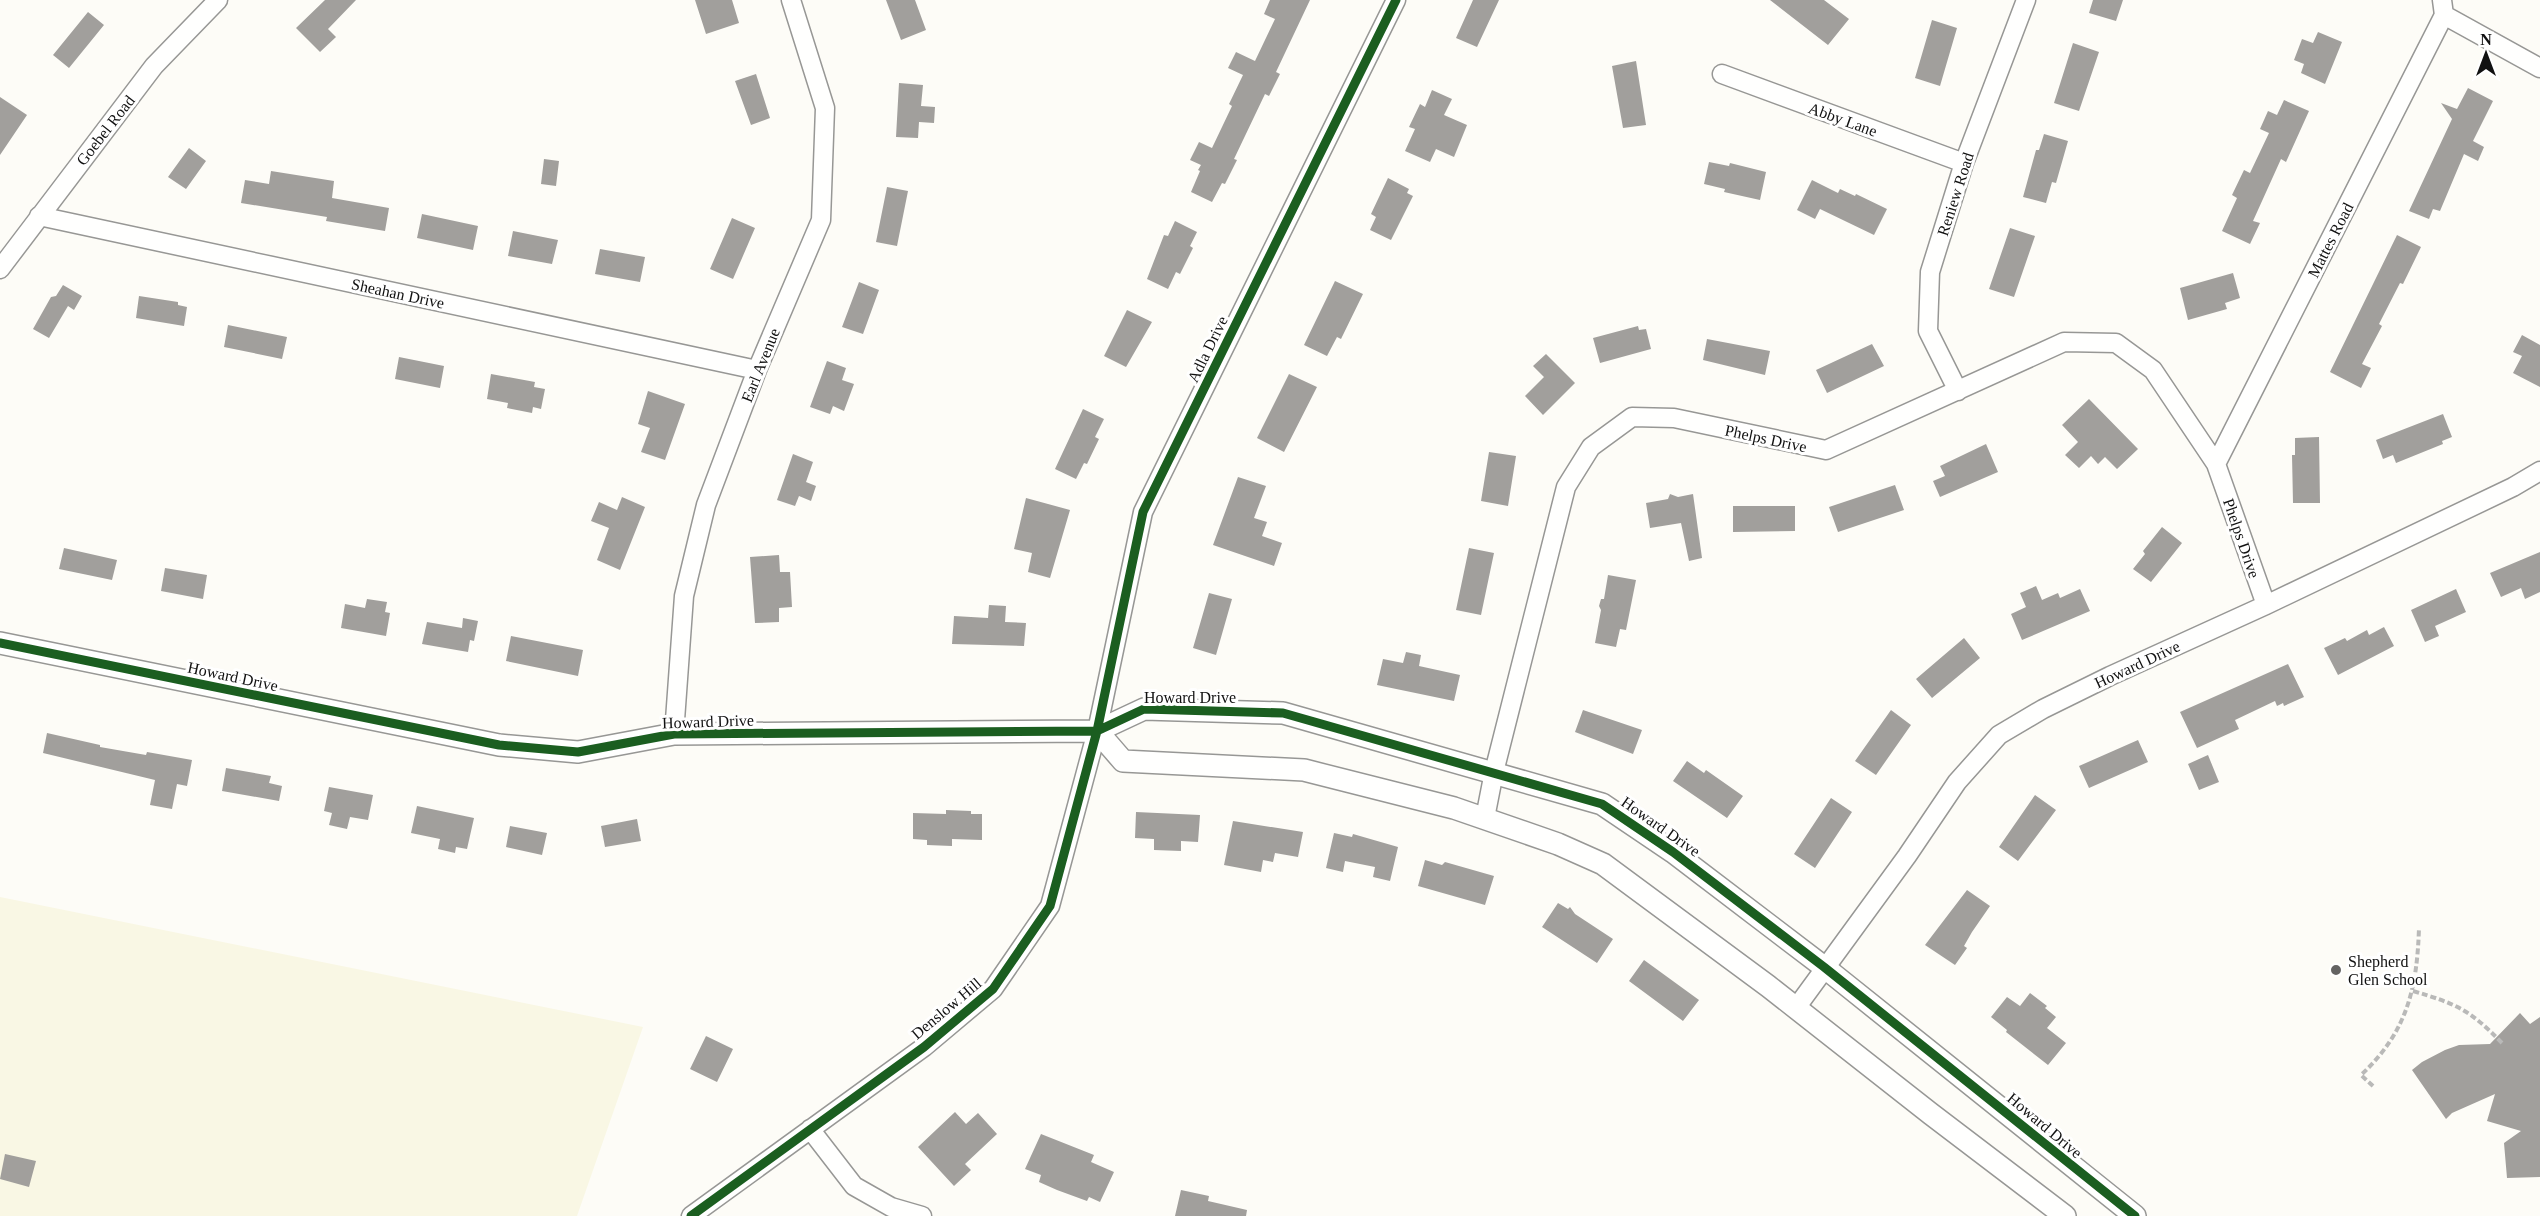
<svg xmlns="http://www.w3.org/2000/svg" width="2540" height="1216" viewBox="0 0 2540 1216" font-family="Georgia,serif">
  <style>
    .farmland { fill: #f9f7e4 }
    .building { fill: #a19f9c }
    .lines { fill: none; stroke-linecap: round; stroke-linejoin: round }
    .minor-casing { stroke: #979795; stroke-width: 21 }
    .tertiary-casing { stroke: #979795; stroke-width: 24 }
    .path { stroke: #b9b9b8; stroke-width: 4; stroke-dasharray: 6 3; stroke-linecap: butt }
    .minor { stroke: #fffffe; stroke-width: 18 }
    .tertiary { stroke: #fffffe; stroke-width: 21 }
    .cycleway-casing { stroke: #fff; stroke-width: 13 }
    .cycleway { stroke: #1b5e20; stroke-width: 9 }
    .poi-dot { fill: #646362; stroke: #fff; stroke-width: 2 }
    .labels { text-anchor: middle; stroke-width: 6; stroke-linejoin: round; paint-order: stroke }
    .street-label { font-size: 16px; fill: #111; stroke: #fff }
    .poi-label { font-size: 16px; fill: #111; stroke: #fff; text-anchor: start }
  </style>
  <rect width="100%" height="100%" fill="#fdfcf7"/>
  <path class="farmland" d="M 0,897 L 643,1027 L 577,1216 L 0,1216 Z"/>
  <path class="building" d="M 325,0 L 356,0 L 328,29 L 336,37 L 320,52 L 296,28 Z
    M 695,0 L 732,0 L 739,23 L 706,34 Z
    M 886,0 L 915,0 L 926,30 L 901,40 Z
    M 1270,0 L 1310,0 L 1276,72 L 1280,74 L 1269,96 L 1265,94 L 1234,159 L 1237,160 L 1225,184 L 1222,183 L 1212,202 L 1191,192 L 1200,171 L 1198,170 L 1201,165 L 1190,160 L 1199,142 L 1212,148 L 1232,106 L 1229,104 L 1243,75 L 1228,68 L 1236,52 L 1255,61 L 1275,19 L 1264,14 Z
    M 1473,0 L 1499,0 L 1477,47 L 1456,38 Z
    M 1770,0 L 1824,0 L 1849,19 L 1828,45 Z
    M 2093,0 L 2123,0 L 2116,21 L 2089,13 Z
    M 88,12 L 104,25 L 69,68 L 53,55 Z
    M 1932,20 L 1957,28 L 1940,86 L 1915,78 Z
    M 2318,32 L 2342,42 L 2325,84 L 2301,73 L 2304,64 L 2294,60 L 2302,39 L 2313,43 Z
    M 2073,43 L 2099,52 L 2079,111 L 2054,103 Z
    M 1636,61 L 1646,125 L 1623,128 L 1612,66 Z
    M 756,74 L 770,118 L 751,125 L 735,81 Z
    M 899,83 L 923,85 L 921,106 L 935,107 L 934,123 L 919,122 L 918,138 L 896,137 Z
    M 2468,88 L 2493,101 L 2473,141 L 2484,147 L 2478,161 L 2464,154 L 2440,211 L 2433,209 L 2429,219 L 2409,211 L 2452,119 L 2441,103 L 2457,109 Z
    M 1432,90 L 1452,99 L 1444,115 L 1467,125 L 1454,157 L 1436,149 L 1430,162 L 1405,151 L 1415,129 L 1409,127 L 1420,104 L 1425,107 Z
    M 0,97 L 27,115 L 0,155 Z
    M 2284,100 L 2309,111 L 2286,162 L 2281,159 L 2253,221 L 2260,223 L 2250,244 L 2222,231 L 2237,198 L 2232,195 L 2244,170 L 2250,173 L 2269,133 L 2260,129 L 2268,111 L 2277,115 Z
    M 2044,134 L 2068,141 L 2056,183 L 2052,182 L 2046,203 L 2023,197 L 2036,150 L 2039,150 Z
    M 189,148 L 206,161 L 186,189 L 168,177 Z
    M 544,159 L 559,161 L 556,186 L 541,184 Z
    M 1709,162 L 1729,166 L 1730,163 L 1766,172 L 1760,200 L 1724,192 L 1725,189 L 1704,184 Z
    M 271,171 L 334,181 L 332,198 L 389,208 L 385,231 L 326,221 L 327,217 L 241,203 L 245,180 L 269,184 Z
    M 1388,178 L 1409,189 L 1407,193 L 1413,196 L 1391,240 L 1370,230 L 1376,217 L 1371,214 Z
    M 1812,180 L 1838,193 L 1840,189 L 1855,196 L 1856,194 L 1887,209 L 1874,235 L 1820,209 L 1815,219 L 1797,210 Z
    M 887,187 L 908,191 L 897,246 L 876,242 Z
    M 422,214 L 478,226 L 473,250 L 417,238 Z
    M 732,218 L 755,228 L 733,279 L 710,269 Z
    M 1175,221 L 1197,232 L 1190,246 L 1193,248 L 1180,274 L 1176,272 L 1168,289 L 1147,279 L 1164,235 L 1168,236 Z
    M 2010,228 L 2035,236 L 2014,297 L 1989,289 Z
    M 513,231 L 558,240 L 552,264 L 508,256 Z
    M 2397,235 L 2421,247 L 2403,284 L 2400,283 L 2379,324 L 2382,326 L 2362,364 L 2371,368 L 2361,388 L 2330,372 Z
    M 600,249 L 645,257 L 640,282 L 595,274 Z
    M 2233,273 L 2240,298 L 2225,303 L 2227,309 L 2188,320 L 2180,288 Z
    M 1335,281 L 1363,294 L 1341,339 L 1337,337 L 1327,356 L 1304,345 Z
    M 859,282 L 879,290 L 863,334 L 842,327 Z
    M 63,285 L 82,296 L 74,310 L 68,306 L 49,338 L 33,329 L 51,297 L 56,296 Z
    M 139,296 L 178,302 L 178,305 L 187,307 L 184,326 L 136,318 Z
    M 1127,310 L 1152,322 L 1126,367 L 1104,356 Z
    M 228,325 L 287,337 L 282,359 L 224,347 Z
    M 1638,326 L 1639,330 L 1646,329 L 1651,349 L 1600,363 L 1593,338 Z
    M 2522,335 L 2540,345 L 2540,387 L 2513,373 L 2522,356 L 2513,352 Z
    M 1707,339 L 1770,351 L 1765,375 L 1703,360 Z
    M 1872,344 L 1884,366 L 1827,393 L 1816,370 Z
    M 1546,354 L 1575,383 L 1543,415 L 1525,396 L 1544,377 L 1533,366 Z
    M 399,357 L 444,366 L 440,388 L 395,379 Z
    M 827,361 L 846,368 L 842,380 L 854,384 L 844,411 L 833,406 L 830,414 L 810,407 Z
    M 491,374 L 535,382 L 534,387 L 545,389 L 541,409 L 533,407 L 532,413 L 507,408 L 508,403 L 487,399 Z
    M 1289,374 L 1317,387 L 1284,452 L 1257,438 Z
    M 648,391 L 685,404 L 665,460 L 641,452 L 650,428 L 638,424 Z
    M 2089,399 L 2138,449 L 2117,469 L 2105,457 L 2098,464 L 2091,456 L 2079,468 L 2065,455 L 2078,442 L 2062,425 Z
    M 1083,409 L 1104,419 L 1095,437 L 1099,439 L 1087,464 L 1084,463 L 1076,479 L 1055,469 Z
    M 2443,414 L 2452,437 L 2442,441 L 2443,444 L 2396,463 L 2393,455 L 2383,459 L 2376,440 Z
    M 2319,437 L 2320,503 L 2293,503 L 2292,455 L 2295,455 L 2295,438 Z
    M 1986,444 L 1998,472 L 1940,497 L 1933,481 L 1945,476 L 1940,466 Z
    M 1489,452 L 1516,456 L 1508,506 L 1481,501 Z
    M 793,454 L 813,462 L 806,482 L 816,486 L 811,501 L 799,496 L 795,506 L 777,500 Z
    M 1238,477 L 1266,486 L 1254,518 L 1267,522 L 1262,536 L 1282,543 L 1274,566 L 1213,545 Z
    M 1895,485 L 1904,510 L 1838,532 L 1829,507 Z
    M 1670,494 L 1678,497 L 1693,494 L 1702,558 L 1689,561 L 1681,523 L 1650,528 L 1646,503 L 1668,499 Z
    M 622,497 L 645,507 L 620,570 L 597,560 L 609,528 L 591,521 L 599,502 L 617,510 Z
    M 1026,498 L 1070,510 L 1050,578 L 1028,572 L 1032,553 L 1014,549 Z
    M 1733,506 L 1795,506 L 1795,531 L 1733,532 Z
    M 2162,527 L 2182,543 L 2151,582 L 2133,569 L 2145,554 L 2143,551 Z
    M 64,548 L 117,560 L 112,580 L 59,569 Z
    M 1469,548 L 1494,553 L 1481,615 L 1456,610 Z
    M 2540,552 L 2540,592 L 2525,599 L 2521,588 L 2501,597 L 2490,573 Z
    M 779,555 L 780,572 L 790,572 L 792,607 L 779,608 L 779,622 L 755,623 L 750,557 Z
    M 165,568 L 207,575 L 203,599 L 161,591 Z
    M 1608,575 L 1636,580 L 1626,630 L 1620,629 L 1616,647 L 1595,643 L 1601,610 L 1599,606 L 1601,599 L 1604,599 Z
    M 2036,586 L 2042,600 L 2058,593 L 2060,598 L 2080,589 L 2090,611 L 2022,640 L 2011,614 L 2026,607 L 2020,593 Z
    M 2456,589 L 2466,612 L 2435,626 L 2439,636 L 2425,642 L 2411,610 Z
    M 1209,593 L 1232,599 L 1216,655 L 1193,648 Z
    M 367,599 L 387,602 L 385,612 L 390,613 L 386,636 L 341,628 L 345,604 L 365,608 Z
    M 989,605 L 1006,606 L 1005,622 L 1026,623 L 1024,646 L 952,644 L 954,616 L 988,618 Z
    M 463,618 L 478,621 L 474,641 L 470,640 L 468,652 L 422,644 L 427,622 L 462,628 Z
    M 2384,627 L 2394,646 L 2338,675 L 2324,648 L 2345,638 L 2347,641 L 2367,630 L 2369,635 Z
    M 511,636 L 583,650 L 578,676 L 506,661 Z
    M 1964,638 L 1980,658 L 1932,698 L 1916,679 Z
    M 1406,652 L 1421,655 L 1419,666 L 1460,675 L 1454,701 L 1377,685 L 1383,659 L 1403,663 Z
    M 2288,664 L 2304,697 L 2284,706 L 2283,703 L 2277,706 L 2275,701 L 2235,720 L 2239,729 L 2197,748 L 2180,712 Z
    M 1583,710 L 1642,730 L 1633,754 L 1575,732 Z
    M 1891,710 L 1911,725 L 1876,775 L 1855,761 Z
    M 47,733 L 100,745 L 100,747 L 146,755 L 147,752 L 192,760 L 187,786 L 177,784 L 172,809 L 150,805 L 155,780 L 43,753 Z
    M 2138,740 L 2148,762 L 2089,788 L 2079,766 Z
    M 2208,755 L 2219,782 L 2199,790 L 2188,764 Z
    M 1687,761 L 1704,773 L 1706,770 L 1743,796 L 1727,818 L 1673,781 Z
    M 226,768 L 271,776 L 269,783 L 282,786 L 279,801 L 222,791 Z
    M 329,787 L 373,795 L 368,820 L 350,817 L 347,829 L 329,825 L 332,813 L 324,811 Z
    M 2035,795 L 2056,810 L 2018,861 L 1999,847 Z
    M 1831,798 L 1852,812 L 1815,868 L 1794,854 Z
    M 417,806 L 474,818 L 467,849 L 456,847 L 455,853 L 438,849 L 440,839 L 411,833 Z
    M 946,810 L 971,811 L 971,814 L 982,814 L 982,840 L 952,839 L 952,846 L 927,845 L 927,840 L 913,839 L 913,813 L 946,814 Z
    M 1136,812 L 1200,815 L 1198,842 L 1181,841 L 1181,851 L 1154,850 L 1154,839 L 1135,838 Z
    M 637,819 L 641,841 L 605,847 L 601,826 Z
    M 1233,821 L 1303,832 L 1298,857 L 1275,853 L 1273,862 L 1263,860 L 1261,872 L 1224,865 Z
    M 510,826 L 547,833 L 542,855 L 506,847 Z
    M 1334,833 L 1352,837 L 1353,834 L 1398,847 L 1390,881 L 1373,877 L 1375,867 L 1345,861 L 1343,872 L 1326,868 Z
    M 1425,860 L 1442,865 L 1445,862 L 1494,876 L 1485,905 L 1418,886 Z
    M 1967,890 L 1990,906 L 1972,932 L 1964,946 L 1967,948 L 1955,965 L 1925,945 Z
    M 1558,903 L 1568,909 L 1570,907 L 1575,914 L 1613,939 L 1597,963 L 1542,927 Z
    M 1644,960 L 1699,1000 L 1683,1021 L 1629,981 Z
    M 2030,993 L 2047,1006 L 2045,1008 L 2056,1017 L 2047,1028 L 2066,1043 L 2048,1065 L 2006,1032 L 2007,1030 L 1991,1017 L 2007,997 L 2020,1006 Z
    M 2520,1013 L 2530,1024 L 2540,1017 L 2540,1177 L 2507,1178 L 2504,1143 L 2521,1131 L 2487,1121 L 2495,1094 L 2452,1113 L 2446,1119 L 2412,1070 L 2422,1062 L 2445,1050 L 2459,1045 L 2490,1044 Z
    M 706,1036 L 733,1049 L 717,1082 L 690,1069 Z
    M 955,1112 L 966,1124 L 978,1113 L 997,1134 L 965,1164 L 971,1170 L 954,1186 L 918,1147 Z
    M 1041,1134 L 1094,1155 L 1091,1162 L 1114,1172 L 1100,1202 L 1089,1197 L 1087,1201 L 1057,1190 L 1039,1182 L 1041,1175 L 1025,1169 Z
    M 5,1154 L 36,1161 L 29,1187 L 0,1179 Z
    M 1181,1190 L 1209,1196 L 1208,1201 L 1247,1210 L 1246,1216 L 1175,1216 Z"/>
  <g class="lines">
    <defs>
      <path id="minor" d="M 2442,0 L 2444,15 L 2540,68
        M 1722,74 L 1964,163
        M 39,216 L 757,370
        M 0,269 L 154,66 L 218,0
        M 1958,391 L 1928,331 L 1930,272 L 1964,163 L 2026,0
        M 2216,464 L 2444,15
        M 674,734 L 684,596 L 706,505 L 757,370 L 821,220 L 825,108 L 791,0
        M 1485,818 L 1494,772 L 1566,487 L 1591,447 L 1632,417 L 1674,418 L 1826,450 L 2064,342 L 2116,343 L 2153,370 L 2216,464 L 2266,605
        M 1796,1008 L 1907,856 L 1957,782 L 1999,735 L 2043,709 L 2110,676 L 2266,605 L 2513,487 L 2540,471
        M 810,1129 L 854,1186 L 891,1207 L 922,1216
        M 691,1216 L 924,1047 L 993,989 L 1050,906 L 1097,731 L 1143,512 L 1396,0"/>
      <path id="tertiary" d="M 0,643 L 499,745 L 578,752 L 674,734 L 1097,731 L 1144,709 L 1283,713 L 1602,804 L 1673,852 L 1824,967 L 2135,1216
        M 1097,731 L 1123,761 L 1304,770 L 1454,808 L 1558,844 L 1603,864 L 1768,986 L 1931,1114 L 2065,1216"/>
    </defs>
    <use href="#minor" class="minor-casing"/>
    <use href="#tertiary" class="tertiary-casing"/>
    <path class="path" d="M 2413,991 C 2457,1004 2470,1010 2502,1043
      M 2373,1086 L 2361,1075 C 2407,1032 2417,989 2419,928"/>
    <use href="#minor" class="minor"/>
    <use href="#tertiary" class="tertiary"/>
    <defs>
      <path id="cycleway" d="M 0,643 L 499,745 L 578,752 L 674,734 L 1097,731 L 1144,709 L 1283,713 L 1602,804 L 1673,852 L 1824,967 L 2135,1216
        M 691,1216 L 924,1047 L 993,989 L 1050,906 L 1097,731 L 1143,512 L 1396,0"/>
    </defs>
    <use href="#cycleway" class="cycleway-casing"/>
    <use href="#cycleway" class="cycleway"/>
  </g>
  <circle class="poi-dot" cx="2336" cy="970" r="6"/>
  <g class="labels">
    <g class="street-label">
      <text transform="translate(1843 119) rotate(20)" y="6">Abby Lane</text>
      <text transform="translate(105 130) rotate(-52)" y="6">Goebel Road</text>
      <text transform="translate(1955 194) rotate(-72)" y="6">Reniew Road</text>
      <text transform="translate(2330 240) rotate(-63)" y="6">Mattes Road</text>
      <text transform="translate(398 293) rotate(12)" y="6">Sheahan Drive</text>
      <text transform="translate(1207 349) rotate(-64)" y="6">Adla Drive</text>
      <text transform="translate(760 365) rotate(-68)" y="6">Earl Avenue</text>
      <text transform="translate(1766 438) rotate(12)" y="6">Phelps Drive</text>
      <text transform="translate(2242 538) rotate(71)" y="6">Phelps Drive</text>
      <text transform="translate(2137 664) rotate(-25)" y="6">Howard Drive</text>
      <text transform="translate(233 676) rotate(12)" y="6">Howard Drive</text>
      <text x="1190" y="703">Howard Drive</text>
      <text transform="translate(708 721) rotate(-2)" y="6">Howard Drive</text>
      <text transform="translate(1661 826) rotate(35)" y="6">Howard Drive</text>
      <text transform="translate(946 1008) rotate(-40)" y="6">Denslow Hill</text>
      <text transform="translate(2045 1125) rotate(40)" y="6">Howard Drive</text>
    </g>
    <g class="poi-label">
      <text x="2348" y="967">Shepherd<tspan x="2348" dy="18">Glen School</tspan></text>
    </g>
  </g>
  <g transform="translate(2486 54)" stroke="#ffffff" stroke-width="4.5" paint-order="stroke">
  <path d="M0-4.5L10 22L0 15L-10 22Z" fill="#111111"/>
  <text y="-9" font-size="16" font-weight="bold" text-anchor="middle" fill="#111111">N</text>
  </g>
</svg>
